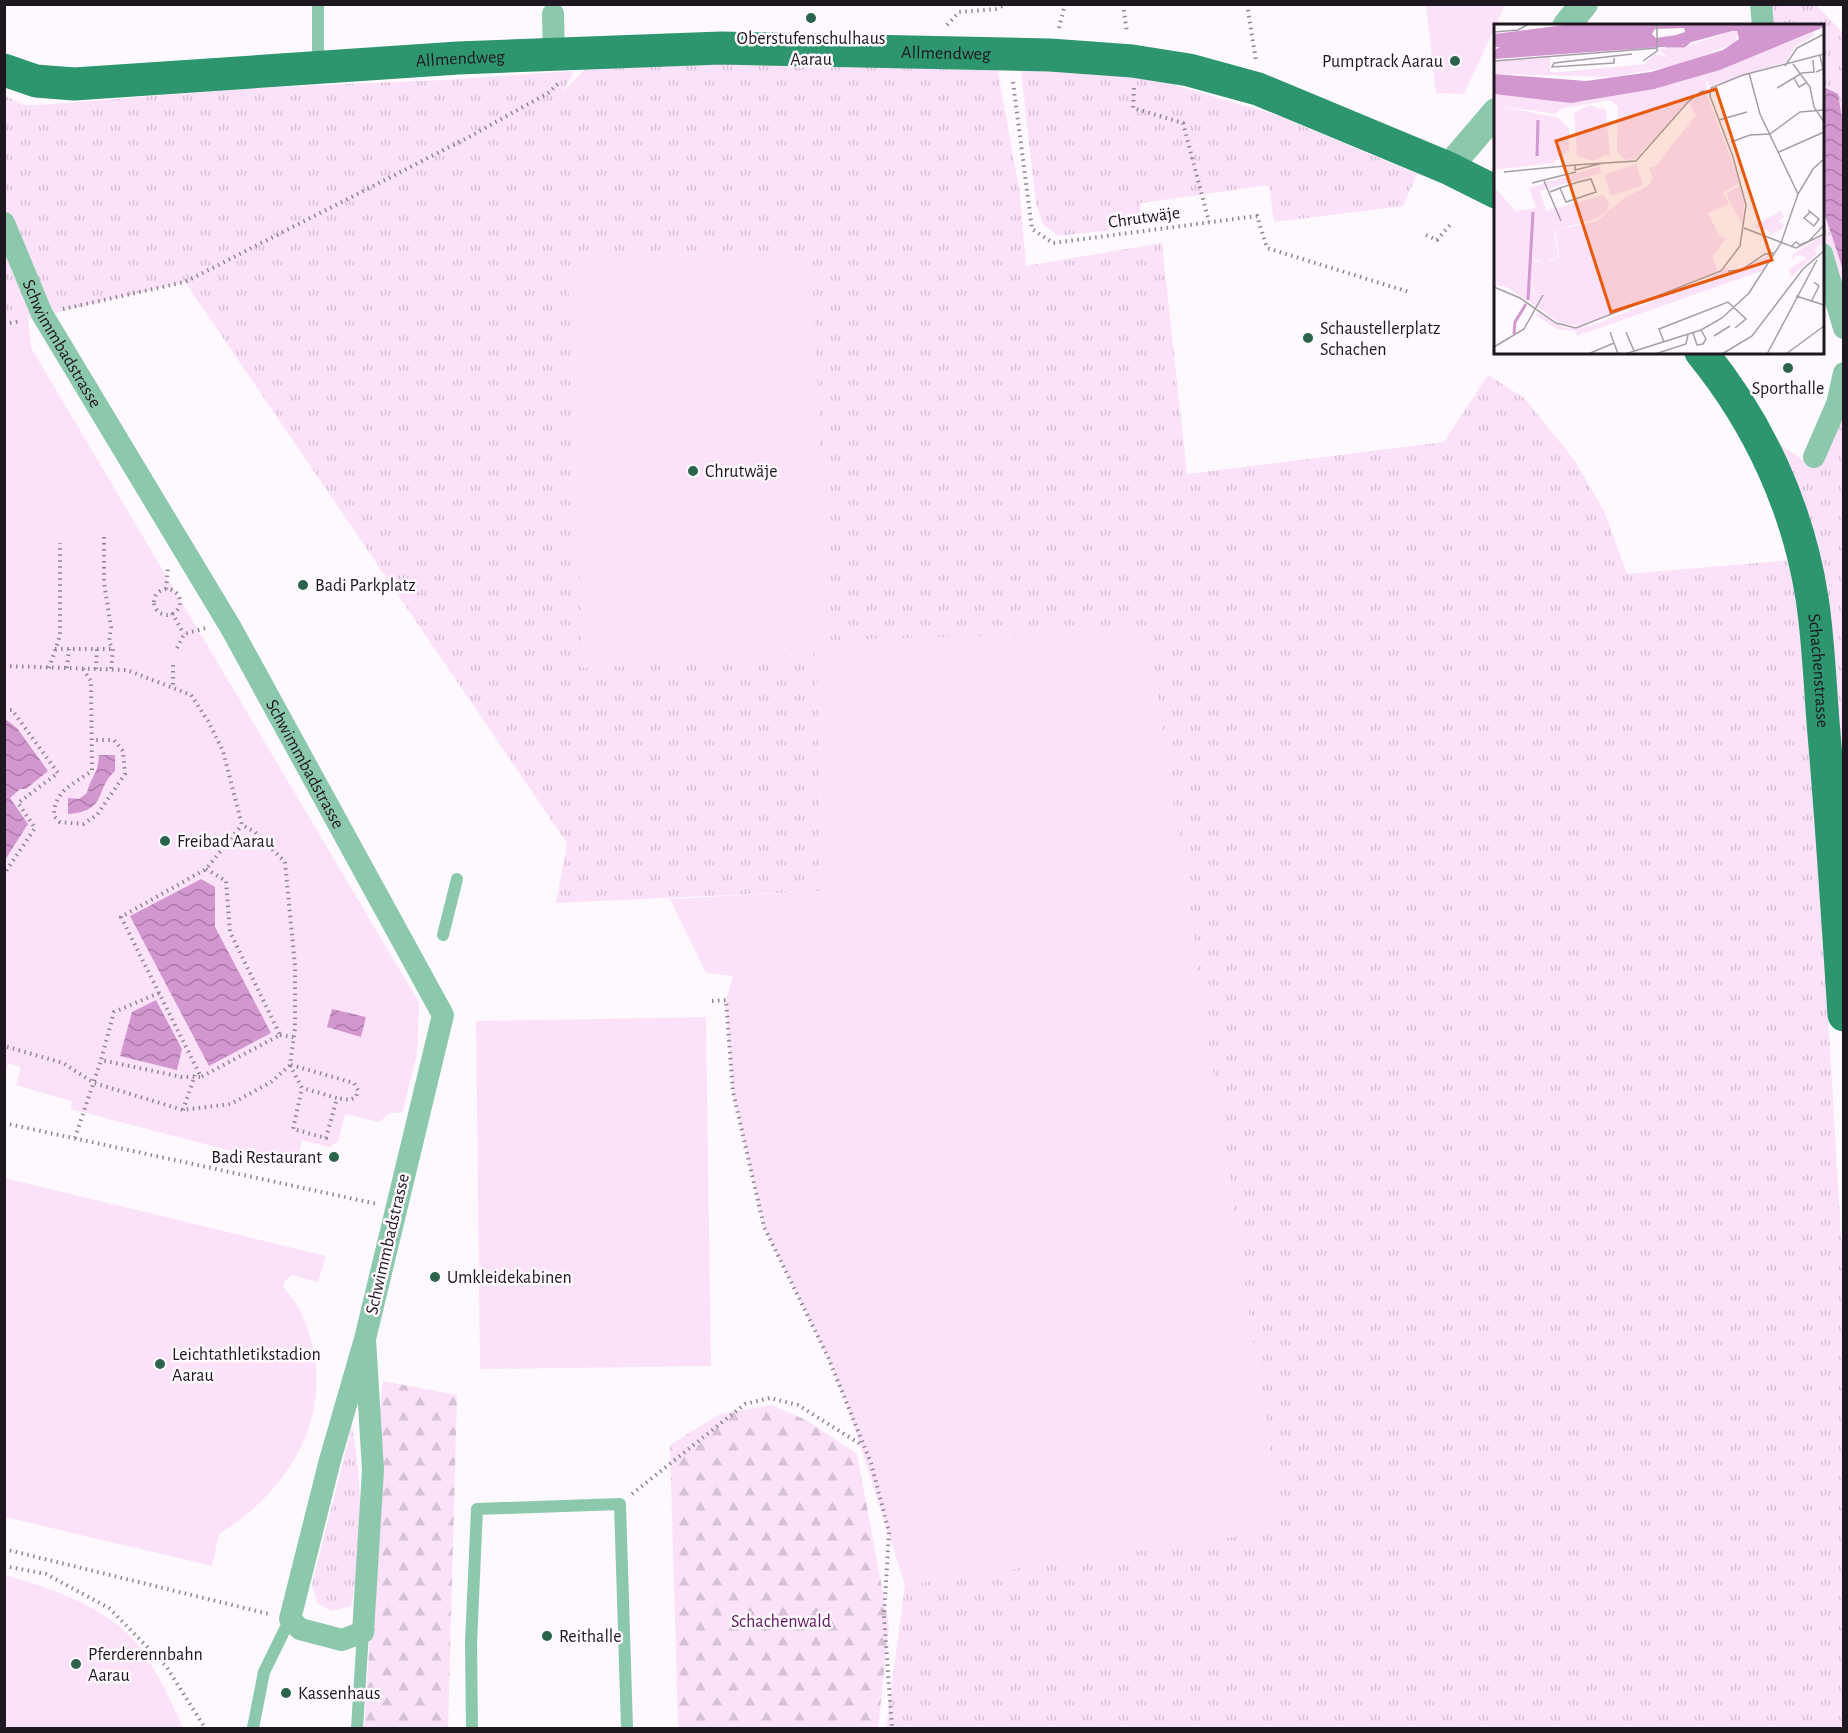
<svg xmlns="http://www.w3.org/2000/svg" width="1848" height="1733" viewBox="0 0 1848 1733" font-family="'Alegreya Sans',sans-serif">
  <style>
    .grass { fill: url(#grass-tufts) }
    .forest { fill: url(#forest-firs) }
    .green { fill: #fbe2f9 }
    .water { fill: url(#water-waves) }
    .lines { fill: none; stroke-linecap: round; stroke-linejoin: round }
    .path { stroke: #8e888e; stroke-width: 4; stroke-dasharray: 1.5 4.5; stroke-linecap: butt }
    .service { stroke: #8cc8ac; stroke-width: 12 }
    .minor { stroke: #8cc8ac; stroke-width: 22 }
    .tertiary { stroke: #8cc8ac; stroke-width: 28 }
    .primary { stroke: #2d966f; stroke-width: 33 }
    .poi-dot { fill: #2b644c; stroke: #fef9fe; stroke-width: 2 }
    .labels { text-anchor: middle; stroke-width: 5; stroke-linejoin: round; paint-order: stroke }
    .poi-label { font-size: 18px; fill: #1f171f; stroke: #fef9fe; text-anchor: start }
    .street-label { font-size: 18px; fill: #1f171f; stroke: #fef9fe }
    .park-label { font-size: 18px; fill: #601860; stroke: #fef9fe }
    .inset-river { fill: none; stroke: #d397d0; stroke-width: 3 }
    .inset-road { fill: none; stroke: #a59fa5; stroke-width: 1.5 }
    .view { fill: #e8590c; fill-opacity: 0.15; stroke: #e8590c; stroke-width: 3 }
    .inset-edge { fill: none; stroke: #1f171f; stroke-width: 3 }
  </style>
  <defs>
    <pattern id="grass-tufts" width="24" height="20" patternUnits="userSpaceOnUse" patternTransform="scale(1.5)"><rect width="24" height="20" fill="#fbe2f9"/><path d="M3 7l-1-3M5 7V3M7 7l1-3M15 17l-1-3M17 17v-4M19 17l1-3" fill="none" stroke="#d7c1d5"/></pattern>
    <pattern id="forest-firs" width="22" height="20" patternUnits="userSpaceOnUse" patternTransform="scale(1.5)"><rect width="22" height="20" fill="#fbe2f9"/><path d="M5 1l3.5 6h-7zM16 11l3.5 6h-7z" fill="#d7c1d5"/></pattern>
    <pattern id="water-waves" width="16" height="10" patternUnits="userSpaceOnUse" patternTransform="scale(1.5)"><rect width="16" height="10" fill="#d397d0"/><path d="M0 5q4-4 8 0t8 0" fill="none" stroke="#ab7aa8"/></pattern>
  </defs>
  <rect width="100%" height="100%" fill="#fef9fe"/>
  <path class="grass" d="M 1758,5 L 1816,5 L 1843,33 L 1843,301 L 1823,234 L 1822,26 L 1767,25 Z
    M 670,62 L 997,67 L 1020,194 L 1026,266 L 1162,243 L 1187,474 L 1444,442 L 1488,375 L 1524,398 L 1573,458 L 1604,511 L 1627,574 L 1791,560 L 1806,646 L 1843,1269 L 1843,1728 L 886,1728 L 905,1585 L 1281,1529 L 1148,633 L 829,641 L 810,251 L 571,258 L 569,294 L 583,668 L 817,653 L 821,891 L 556,903 L 567,843 L 185,282 L 28,319 L 31,348 L 419,1003 L 417,1053 L 402,1112 L 390,1113 L 379,1122 L 345,1114 L 338,1141 L 330,1147 L 302,1140 L 295,1167 L 71,1109 L 72,1101 L 16,1085 L 21,1067 L 8,1063 L 5,1076 L 5,96 L 26,105 L 40,105 L 254,88 L 444,80 L 574,71 L 563,92 L 586,68 Z
    M 1021,71 L 1082,71 L 1164,82 L 1276,115 L 1417,174 L 1403,206 L 1274,222 L 1269,185 L 1141,203 L 1138,227 L 1058,236 L 1043,224 L 1036,204 Z
    M 1843,401 L 1843,847 L 1773,440 L 1809,464 Z
    M 352,1426 C 362,1485 365,1547 351,1606 L 332,1611 L 317,1603 L 312,1584 Z"/>
  <path class="forest" d="M 383,1381 L 457,1395 L 448,1728 L 364,1728 L 369,1653 L 373,1470 Z
    M 771,1405 L 806,1420 L 857,1454 L 889,1625 L 878,1728 L 678,1728 L 670,1445 L 720,1414 Z"/>
  <path class="green" d="M 1426,5 L 1505,5 L 1464,94 L 1436,93 Z
    M 811,251 L 830,640 L 1148,632 L 1281,1530 L 905,1585 L 849,1411 L 828,1357 L 764,1227 L 733,1092 L 726,1000 L 733,976 L 706,973 L 670,899 L 821,891 L 817,653 L 583,668 L 569,294 L 571,258 Z
    M 27,319 L 31,348 L 419,1003 L 417,1053 L 402,1112 L 390,1113 L 379,1122 L 345,1114 L 338,1141 L 330,1147 L 302,1140 L 295,1167 L 71,1109 L 72,1101 L 16,1085 L 21,1067 L 8,1063 L 5,1076 L 4,324 Z
    M 706,1017 L 711,1366 L 480,1369 L 476,1021 Z
    M 5,1178 L 326,1256 L 318,1282 L 292,1275 L 286,1280 L 283,1286 C 289,1295 297,1303 301,1313 C 343,1401 296,1487 219,1534 L 212,1566 L 5,1517 Z
    M 5,1575 C 47,1587 95,1603 128,1634 C 149,1654 172,1702 183,1728 L 5,1728 Z"/>
  <path class="water" d="M 1822,86 L 1838,94 L 1842,118 L 1843,270 L 1823,209 Z
    M 5,719 L 17,728 L 48,771 L 26,789 L 20,789 L 10,798 L 28,824 L 5,860 Z
    M 99,755 L 115,755 L 115,771 C 94,789 109,811 68,814 L 68,798 L 79,799 L 87,793 C 91,775 98,776 99,755 Z
    M 201,879 L 215,887 L 215,927 L 271,1033 L 209,1066 L 130,916 Z
    M 156,1000 L 182,1049 L 177,1070 L 120,1056 L 132,1012 Z
    M 332,1009 L 366,1017 L 361,1037 L 327,1027 Z"/>
  <g class="lines">
    <path class="path" d="M 1123,4 L 1127,33
      M 1247,4 L 1256,61
      M 947,25 L 959,12 L 996,9 L 1007,4
      M 1059,28 L 1065,4
      M 1013,82 L 1032,229 L 1053,243 L 1257,216 L 1267,248 L 1409,292
      M 1134,88 L 1133,108 L 1183,123 L 1209,222
      M 1426,235 L 1437,240 L 1451,224
      M 63,309 L 185,282 L 469,137 L 548,93 L 560,82
      M 4,324 L 21,321
      M 104,537 L 104,583 L 111,627 L 109,642 L 113,649 L 111,670
      M 166,589 L 168,566
      M154 602a13 13 0 1 1 26 0a13 13 0 1 1-26 0Z
      M 172,613 L 184,634
      M 177,648 L 184,634 L 206,628
      M 55,649 L 112,649
      M 173,665 L 173,686
      M 4,666 L 127,670 L 191,695 L 208,721 L 223,751 L 242,825 L 255,832 L 285,862 L 295,966 L 295,1028 L 290,1065 L 271,1082 L 231,1104 L 183,1110 L 94,1083 L 63,1063 L 4,1046
      M 49,668 L 60,636 L 60,543
      M 67,668 L 69,649
      M 83,669 L 91,681 L 92,771 C 74,783 53,792 54,816 L 60,822 L 83,824 L 97,815 L 125,774 L 123,751 L 114,740 L 94,740
      M 96,669 L 97,649
      M 4,710 L 12,710 L 58,773 L 18,803 L 35,828 L 4,874
      M 206,869 L 226,881 L 230,932 L 280,1035 L 201,1077 L 121,917 L 206,869 L 242,825
      M 159,993 L 114,1012 L 101,1060 L 182,1077 L 200,1077
      M 712,1001 L 726,1000 L 733,1092 L 764,1227 L 828,1357 L 871,1463 L 889,1532 L 884,1616 L 892,1728
      M 280,1035 L 294,1037
      M 290,1065 L 302,1088 L 293,1129 L 326,1138 L 337,1098 L 302,1088
      M 291,1065 L 354,1083 L 358,1090 L 356,1097 L 350,1100 L 337,1098
      M 183,1110 L 195,1075
      M 4,1123 L 377,1204
      M 75,1138 L 101,1060
      M 632,1494 L 745,1404 L 770,1398 L 798,1405 L 862,1445
      M 4,1549 L 269,1614
      M 4,1566 L 46,1574 L 109,1608 L 166,1666 L 205,1728"/>
    <path class="service" d="M 318,67 L 318,4
      M 443,935 L 457,879
      M 253,1728 L 264,1672 L 290,1619
      M 357,1728 L 363,1632
      M 472,1728 L 471,1643 L 477,1509 L 620,1504 L 627,1728"/>
    <g class="minor">
      <path d="M 1761,4 L 1763,26"/>
      <path d="M 553,14 L 554,53"/>
      <path id="s1" d="M 4,223 L 42,314 L 231,628 L 443,1015 L 365,1339 L 330,1460 L 290,1619 L 300,1629 L 342,1640 L 363,1632 L 373,1470 L 365,1339"/>
      <path d="M 1822,254 L 1844,328"/>
      <path d="M 1814,457 L 1837,404 L 1844,373"/>
    </g>
    <path class="tertiary" d="M 1566,26 L 1584,4
      M 1448,168 L 1496,112"/>
    <g class="primary">
      <path id="s2" d="M 4,70 L 36,81 L 74,84 L 458,58 L 721,48 L 1050,55 L 1132,61 L 1189,70 L 1258,89 L 1448,168 L 1496,192"/>
      <path id="s3" d="M 1701,352 C 1759,423 1798,508 1812,598 C 1819,643 1820,689 1824,734 C 1832,828 1838,921 1844,1015"/>
    </g>
  </g>
  <g class="poi-dot">
    <circle cx="811" cy="18" r="6"/>
    <circle cx="1455" cy="61" r="6"/>
    <circle cx="1308" cy="338" r="6"/>
    <circle cx="1788" cy="368" r="6"/>
    <circle cx="693" cy="471" r="6"/>
    <circle cx="303" cy="585" r="6"/>
    <circle cx="165" cy="841" r="6"/>
    <circle cx="334" cy="1157" r="6"/>
    <circle cx="435" cy="1277" r="6"/>
    <circle cx="160" cy="1364" r="6"/>
    <circle cx="547" cy="1636" r="6"/>
    <circle cx="76" cy="1664" r="6"/>
    <circle cx="286" cy="1693" r="6"/>
  </g>
  <g class="labels">
    <g class="poi-label">
      <text x="811" y="44" text-anchor="middle">Oberstufenschulhaus<tspan x="811" dy="21">Aarau</tspan></text>
      <text x="1443" y="67" text-anchor="end">Pumptrack Aarau</text>
      <text x="1320" y="334">Schaustellerplatz<tspan x="1320" dy="21">Schachen</tspan></text>
      <text x="1788" y="394" text-anchor="middle">Sporthalle</text>
      <text x="705" y="477">Chrutwäje</text>
      <text x="315" y="591">Badi Parkplatz</text>
      <text x="177" y="847">Freibad Aarau</text>
      <text x="322" y="1163" text-anchor="end">Badi Restaurant</text>
      <text x="447" y="1283">Umkleidekabinen</text>
      <text x="172" y="1360">Leichtathletikstadion<tspan x="172" dy="21">Aarau</tspan></text>
      <text x="559" y="1642">Reithalle</text>
      <text x="88" y="1660">Pferderennbahn<tspan x="88" dy="21">Aarau</tspan></text>
      <text x="298" y="1699">Kassenhaus</text>
    </g>
    <g class="street-label">
      <text dy="6" stroke="none"><textPath href="#s2" startOffset="945">Allmendweg</textPath></text>
      <text dy="6" stroke="none"><textPath href="#s2" startOffset="459">Allmendweg</textPath></text>
      <text transform="translate(1144 217) rotate(-8)" y="6">Chrutwäje</text>
      <text dy="6" stroke="none"><textPath href="#s1" startOffset="134">Schwimmbadstrasse</textPath></text>
      <text dy="6" stroke="none"><textPath href="#s3" startOffset="346">Schachenstrasse</textPath></text>
      <text dy="6" stroke="none"><textPath href="#s1" startOffset="620">Schwimmbadstrasse</textPath></text>
      <text transform="translate(387 1244) rotate(-77)" y="6">Schwimmbadstrasse</text>
    </g>
    <g class="park-label">
      <text x="781" y="1627">Schachenwald</text>
    </g>
  </g>
  <g transform="translate(1494 24)">
    <rect width="330" height="330" fill="#fef9fe"/>
    <path d="M 212,53 L 213,71 L 246,159 L 229,168 L 235,180 L 214,189 L 225,212 L 232,214 L 218,233 L 224,248 L 87,302 L 68,300 L 40,281 L 46,271 L 40,269 L 37,234 L 41,238 L 57,237 L 65,233 L 61,206 L 103,197 L 119,230 L 188,161 L 178,139 L 186,160 L 164,168 L 155,144 L 161,143 L 202,91 L 194,77 L 142,134 L 131,136 L 123,127 L 124,82 ZM 246,162 L 250,175 L 249,202 L 232,170 ZM 281,218 L 270,246 L 83,312 L 81,307 L 63,305 L 42,291 L 44,288 L 70,304 L 97,302 L 214,255 L 235,242 L 234,246 L 240,248 L 273,233 Z" fill="#fbe2f9"/>
    <path d="M 161,30 L 175,33 L 180,42 L 118,53 L 0,50 L 0,37 L 56,33 L 56,48 L 81,47 L 150,40 ZM 185,58 L 186,62 L 124,82 L 116,76 L 65,85 L 62,90 L 0,81 L 0,70 L 90,78 ZM 106,142 L 107,149 L 46,167 L 52,187 L 109,171 L 115,179 L 113,188 L 98,196 L 60,206 L 64,233 L 50,238 L 37,234 L 39,270 L 46,271 L 40,281 L 12,263 L 0,261 L 0,162 L 21,187 L 42,184 L 35,164 ZM 330,211 L 330,218 L 320,226 L 323,230 L 297,253 L 295,245 L 313,234 L 305,231 L 297,236 L 299,230 Z" fill="#fbe2f9"/>
    <path d="M 238,7 L 244,9 L 240,19 L 184,42 L 180,42 L 177,35 L 163,25 L 190,23 ZM 319,8 L 320,12 L 301,22 L 292,38 L 215,63 L 212,53 L 187,62 L 193,77 L 142,134 L 131,136 L 123,127 L 124,82 L 186,62 L 185,58 L 226,46 ZM 0,81 L 65,94 L 75,105 L 75,126 L 59,139 L 0,146 ZM 95,81 L 112,86 L 116,133 L 112,130 L 100,137 L 83,132 L 80,89 ZM 216,126 L 223,148 L 188,161 L 198,190 L 119,230 L 103,197 L 132,173 L 154,162 L 159,154 L 165,168 L 186,160 L 178,139 ZM 142,140 L 149,161 L 117,172 L 110,151 ZM 287,187 L 290,193 L 284,197 L 290,201 L 288,205 L 276,211 L 274,206 L 258,203 Z" fill="#fbe2f9"/>
    <path d="M 78,0 L 330,0 L 330,3 L 226,46 L 160,65 L 77,79 L 0,70 L 0,50 L 92,57 L 157,48 L 229,26 L 245,15 L 243,7 L 238,7 L 183,22 L 0,35 L 0,26 L 6,23 L 0,23 L 0,10 ZM 190,4 L 191,8 L 182,11 L 162,14 L 158,10 L 161,5 Z" fill="#d397d0" fill-rule="evenodd"/>
    <path class="inset-river" d="M 171,22 L 190,22 L 195,18M 43,132 L 44,96M 34,276 L 39,188M 20,310 L 21,298 L 32,280"/>
    <path class="inset-road" d="M 0,8 L 24,6 L 35,0M 120,34 L 120,39 L 58,43 L 60,39 L 138,30M 0,37 L 164,24M 149,37 L 163,27 L 163,0M 299,40 L 316,63 L 320,83 L 330,98M 291,42 L 303,24 L 330,10M 322,48 L 329,45 L 326,32M 255,49 L 266,90 L 304,170M 300,54 L 305,63 L 312,59M 283,64 L 308,49 L 320,48 L 319,36M 225,96 L 253,88M 276,110 L 306,88 L 330,86M 237,118 L 256,111 L 276,110M 285,128 L 330,108M 109,139 L 81,146 L 81,141 L 142,137 L 194,78 L 208,67 L 216,68M 10,148 L 81,141M 50,157 L 67,197M 38,159 L 82,148M 56,168 L 66,164 L 84,158 L 97,155 L 102,168 L 72,178 L 66,164M 314,186 L 325,195 L 320,202 L 310,194 L 316,188M 250,204 L 302,224 L 330,210M 297,223 L 302,218 L 306,221 L 315,217 L 330,201M 234,247 L 247,246 L 271,230 L 281,229M 0,263 L 26,274 L 62,299 L 82,304 L 227,247 L 246,222 L 252,181 L 239,133 L 216,72 L 217,64 L 249,51 L 330,30M 302,272 L 330,281M 317,278 L 325,262 L 320,258M 116,308 L 124,330M 132,308 L 140,327M 199,309 L 203,321 L 209,320 L 212,315 L 207,306M 220,312 L 236,302M 170,318 L 165,305 L 234,278 L 252,295 L 241,304M 0,323 L 30,305 L 49,271M 94,330 L 120,319M 131,330 L 207,306 L 228,294 L 255,269 L 287,219 L 304,170 L 319,145 L 330,135M 161,330 L 192,320 L 194,311M 228,330 L 258,312 L 309,245 L 330,227M 273,330 L 323,236M 292,330 L 330,302"/>
    <path class="view" d="M 222,65 L 278,236 L 117,288 L 62,117 Z"/>
    <rect width="330" height="330" class="inset-edge"/>
  </g>
  <rect width="1848" height="1733" fill="none" stroke="#1f171f" stroke-width="12"/>
</svg>
